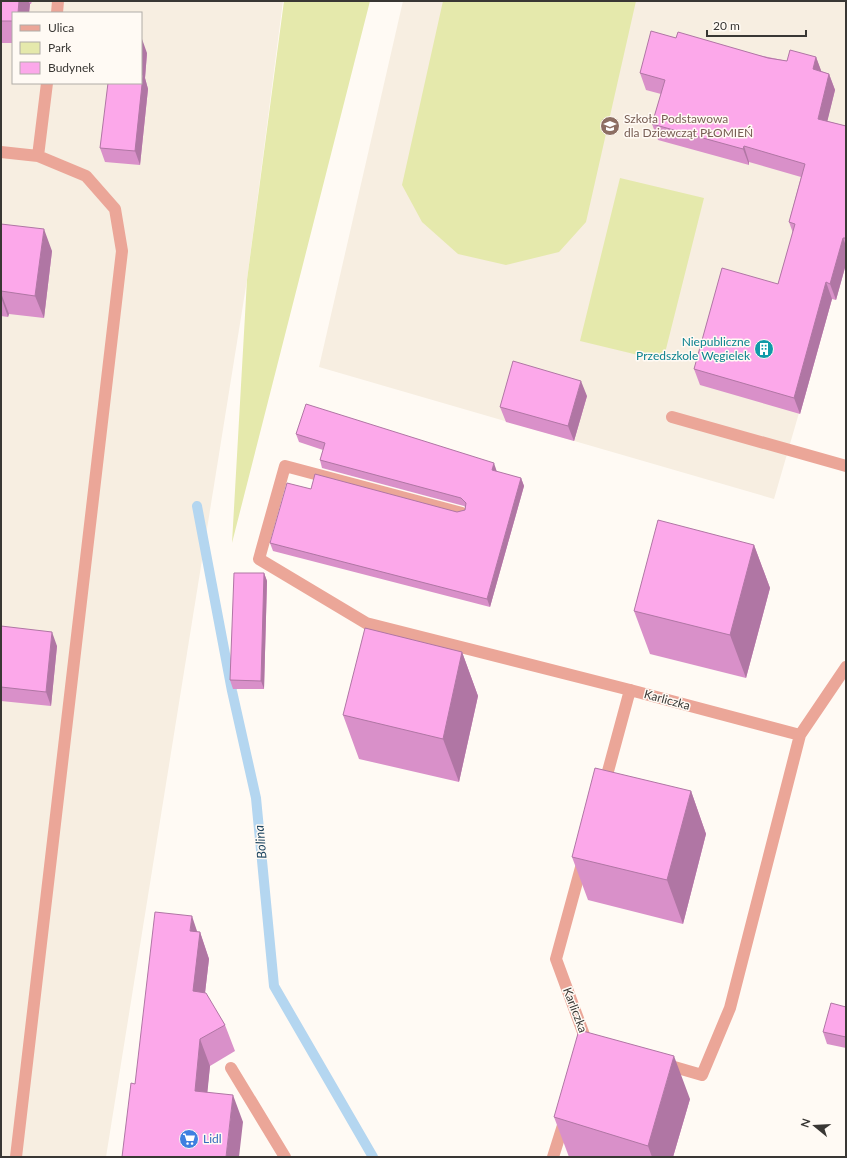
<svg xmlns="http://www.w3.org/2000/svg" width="847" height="1158" viewBox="0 0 847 1158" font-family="Lato,sans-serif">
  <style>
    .built { fill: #f7eee1; fill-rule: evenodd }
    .green { fill: #e5e9ac }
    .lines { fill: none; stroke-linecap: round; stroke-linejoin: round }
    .stream { stroke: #b4d6f0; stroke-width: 10 }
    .service { stroke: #eba698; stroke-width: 12 }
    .minor { stroke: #eba698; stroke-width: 12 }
    .wall { fill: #d990c9 }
    .shaded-wall { fill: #b076a4 }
    .building { fill: #fca8ea; stroke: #b076a4 }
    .labels { text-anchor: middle; stroke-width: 3; stroke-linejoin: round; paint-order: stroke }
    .education-label { font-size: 12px; fill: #785e54; stroke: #fffaf4; text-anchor: start }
    .culture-label { font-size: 12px; fill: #0d838f; stroke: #fffaf4; text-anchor: end }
    .street-label { font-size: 12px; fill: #393734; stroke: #fffaf4 }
    .shop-label { font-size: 12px; fill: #366cbe; stroke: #fffaf4; text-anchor: start }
    .water-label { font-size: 13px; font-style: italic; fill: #204762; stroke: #fffaf4 }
  </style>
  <rect width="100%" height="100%" fill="#fffaf4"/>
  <path class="built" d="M 1,1 L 283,1 L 247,280 L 106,1157 L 1,1157 ZM 13,13 L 141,13 L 141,83 L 13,83 Z
    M 403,1 L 846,1 L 846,253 L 836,300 L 825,297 L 821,311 L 828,313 L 774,499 L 319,367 Z"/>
  <path class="green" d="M 284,1 L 370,1 L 232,543 L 247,280 Z
    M 443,1 L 636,1 L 586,222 L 559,252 L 506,265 L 458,254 L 422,222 L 402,185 Z
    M 620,178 L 704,198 L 663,361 L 580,341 Z"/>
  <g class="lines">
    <path class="stream" d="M 197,506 L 232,691 L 256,798 L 274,986 L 373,1157"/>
    <path class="service" d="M 57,13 L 58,1
      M 1,152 L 38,156 L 86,176 L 115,209 L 122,251 L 16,1157
      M 38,156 L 47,83
      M 462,513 L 285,466 L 259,559 L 366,623 L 630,690
      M 231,1068 L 285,1157
      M 553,1157 L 565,1119"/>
    <path class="minor" d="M 672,417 L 846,466
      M 604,786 L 630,690 L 800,735
      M 583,860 L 556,959 L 587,1043 L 590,1044
      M 664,1064 L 702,1075 L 730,1008 L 800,735 L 846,667"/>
  </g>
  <path class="wall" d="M 1,1 L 32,1 L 31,4 L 30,4 L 29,13 L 13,13 L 13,43 L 1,43 Z
    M 676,38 L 787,61 L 816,57 L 821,71 L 829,74 L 835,90 L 827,121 L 846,126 L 846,264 L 836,300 L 832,299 L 800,414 L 700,385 L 694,369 L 778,284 L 793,233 L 789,222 L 801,177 L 749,162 L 749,165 L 658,140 L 652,124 L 661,94 L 646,90 L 640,73 Z
    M 147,53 L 145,78 L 148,89 L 140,165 L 105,162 L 100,148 Z
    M 1,224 L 52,251 L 44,318 L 9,314 L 8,317 L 1,316 Z
    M 587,396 L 574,441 L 506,422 L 500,407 Z
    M 296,434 L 497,472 L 521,478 L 524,486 L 490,607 L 273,551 L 270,543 L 311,489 L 457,512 L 465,510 L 465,507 L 464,506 L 322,468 L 320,460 L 323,450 L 299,442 Z
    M 754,545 L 770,588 L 746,678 L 650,654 L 634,611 Z
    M 264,573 L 267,581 L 264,689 L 233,689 L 230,680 Z
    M 1,626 L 57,646 L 51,706 L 1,701 Z
    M 462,652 L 478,696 L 459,782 L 359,759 L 343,715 Z
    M 691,791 L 706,834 L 683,924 L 588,900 L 572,857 Z
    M 198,932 L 200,932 L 209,959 L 205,993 L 225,1025 L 235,1051 L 210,1066 L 207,1092 L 243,1122 L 135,1084 Z
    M 846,1007 L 846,1048 L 827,1044 L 823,1032 Z
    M 690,1099 L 673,1157 L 569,1157 L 554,1117 Z"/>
  <path class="shaded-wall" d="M 19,1 L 28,1 L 30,4 L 29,13 L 18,13 Z
    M 142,39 L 147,53 L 145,78 L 148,89 L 140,165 L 135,151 L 141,81 L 141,47 Z
    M 816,57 L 822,73 L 813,69 Z
    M 829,74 L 835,90 L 824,135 L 818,119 Z
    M 744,146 L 749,162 L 749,165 L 743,149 Z
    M 44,229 L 52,251 L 44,318 L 35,296 Z
    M 843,238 L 846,246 L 846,264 L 836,300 L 830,284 Z
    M 826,282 L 832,299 L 800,414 L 794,398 Z
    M 1,293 L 9,314 L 8,317 L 1,297 Z
    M 581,381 L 587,396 L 574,441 L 568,426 Z
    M 494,463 L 497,472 L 495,479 L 492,470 Z
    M 521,478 L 524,486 L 490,607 L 487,599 Z
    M 754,545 L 770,588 L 746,678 L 730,635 Z
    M 264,573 L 267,581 L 264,689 L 261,681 Z
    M 52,632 L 57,646 L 51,706 L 46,692 Z
    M 462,652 L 478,696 L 459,782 L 443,739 Z
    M 691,791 L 706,834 L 683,924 L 667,880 Z
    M 192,916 L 199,937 L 200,932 L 209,959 L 202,1018 L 193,991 L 190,931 Z
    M 200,1039 L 210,1066 L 205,1117 L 195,1091 Z
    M 674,1056 L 690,1099 L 673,1157 L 652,1157 L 648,1146 Z
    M 233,1095 L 243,1122 L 239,1157 L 226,1157 Z"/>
  <path class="building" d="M 1,1 L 19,1 L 18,13 L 13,13 L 13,21 L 1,21 Z
    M 651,31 L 676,38 L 678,32 L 768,58 L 787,61 L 790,50 L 816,57 L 813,69 L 829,74 L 818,119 L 846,126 L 846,238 L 843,238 L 830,284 L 826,282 L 794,398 L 694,369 L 722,268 L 778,284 L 795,224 L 789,222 L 805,164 L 744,146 L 743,149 L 652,124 L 665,80 L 640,73 Z
    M 141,75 L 143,75 L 135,151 L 100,148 L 108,83 L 141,83 Z
    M 1,224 L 44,229 L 35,296 L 1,291 Z
    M 513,361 L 581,381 L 568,426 L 500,407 Z
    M 306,404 L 494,463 L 492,470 L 521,478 L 487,599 L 270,543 L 287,483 L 311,489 L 315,474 L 457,512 L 465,510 L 466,503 L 461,498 L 320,460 L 325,443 L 296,434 Z
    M 658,520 L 754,545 L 730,635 L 634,611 Z
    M 234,573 L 264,573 L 261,681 L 230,680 Z
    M 1,626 L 52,632 L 46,692 L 1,687 Z
    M 365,628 L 462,652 L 443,739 L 343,715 Z
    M 595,768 L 691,791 L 667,880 L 572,857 Z
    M 155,912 L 192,916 L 190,931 L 200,932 L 193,991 L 206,993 L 225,1025 L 200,1039 L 195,1091 L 233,1095 L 226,1157 L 122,1157 L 131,1083 L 135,1084 Z
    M 831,1003 L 846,1007 L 846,1037 L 823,1032 Z
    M 579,1030 L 674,1056 L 648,1146 L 554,1117 Z"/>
  <defs>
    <symbol id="school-disc" viewBox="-11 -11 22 22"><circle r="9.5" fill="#8d6e63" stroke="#fffaf4"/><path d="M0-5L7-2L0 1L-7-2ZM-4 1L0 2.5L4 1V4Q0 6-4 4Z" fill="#fff"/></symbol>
    <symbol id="building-disc" viewBox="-11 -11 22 22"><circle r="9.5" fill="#0f9aa8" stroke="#fffaf4"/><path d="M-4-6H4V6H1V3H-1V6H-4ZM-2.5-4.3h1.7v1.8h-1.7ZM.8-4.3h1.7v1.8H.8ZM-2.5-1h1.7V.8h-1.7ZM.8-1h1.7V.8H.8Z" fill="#fff"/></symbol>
    <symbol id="supermarket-disc" viewBox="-11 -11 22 22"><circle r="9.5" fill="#3f7fe0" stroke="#fffaf4"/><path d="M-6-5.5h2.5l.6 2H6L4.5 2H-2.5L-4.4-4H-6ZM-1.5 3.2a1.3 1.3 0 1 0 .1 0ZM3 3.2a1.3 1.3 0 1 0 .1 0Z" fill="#fff"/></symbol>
  </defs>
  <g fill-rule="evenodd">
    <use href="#school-disc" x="599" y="115" width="22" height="22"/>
    <use href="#building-disc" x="753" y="338" width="22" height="22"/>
    <use href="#supermarket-disc" x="178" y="1128" width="22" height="22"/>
  </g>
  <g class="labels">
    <g class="education-label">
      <text x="624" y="123">Szkoła Podstawowa<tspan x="624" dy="14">dla Dziewcząt PŁOMIEŃ</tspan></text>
    </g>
    <g class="culture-label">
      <text x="750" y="346">Niepubliczne<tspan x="750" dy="14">Przedszkole Węgielek</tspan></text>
    </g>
    <g class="street-label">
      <text transform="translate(667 700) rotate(15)" y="4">Karliczka</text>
      <text transform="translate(575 1010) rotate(69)" y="4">Karliczka</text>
    </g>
    <g class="shop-label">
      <text x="203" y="1143">Lidl</text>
    </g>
    <g class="water-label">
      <text transform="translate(260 842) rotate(-95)" y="5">Bolina</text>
    </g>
  </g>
  <rect width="847" height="1158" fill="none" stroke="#393734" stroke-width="4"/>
  <rect x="12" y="12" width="130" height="72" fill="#fffaf4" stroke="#b0aca7"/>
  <rect x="20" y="25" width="20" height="6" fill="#eba698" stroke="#b0aca7"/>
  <text x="48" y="32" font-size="12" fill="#393734">Ulica</text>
  <rect x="20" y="42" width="20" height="12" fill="#e5e9ac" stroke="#b0aca7"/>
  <text x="48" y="52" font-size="12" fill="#393734">Park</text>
  <rect x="20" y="62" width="20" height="12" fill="#fca8ea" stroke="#b0aca7"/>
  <text x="48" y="72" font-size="12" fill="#393734">Budynek</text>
  <g transform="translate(815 1126) rotate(288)" stroke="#fffaf4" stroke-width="3" paint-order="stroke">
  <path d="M0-3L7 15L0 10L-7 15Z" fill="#393734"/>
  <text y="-6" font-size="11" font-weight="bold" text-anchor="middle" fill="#393734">N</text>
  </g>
  <path d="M707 30v6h99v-6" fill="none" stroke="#393734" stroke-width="2"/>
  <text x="713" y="30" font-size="12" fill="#393734" stroke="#fffaf4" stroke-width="3" paint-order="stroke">20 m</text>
</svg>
